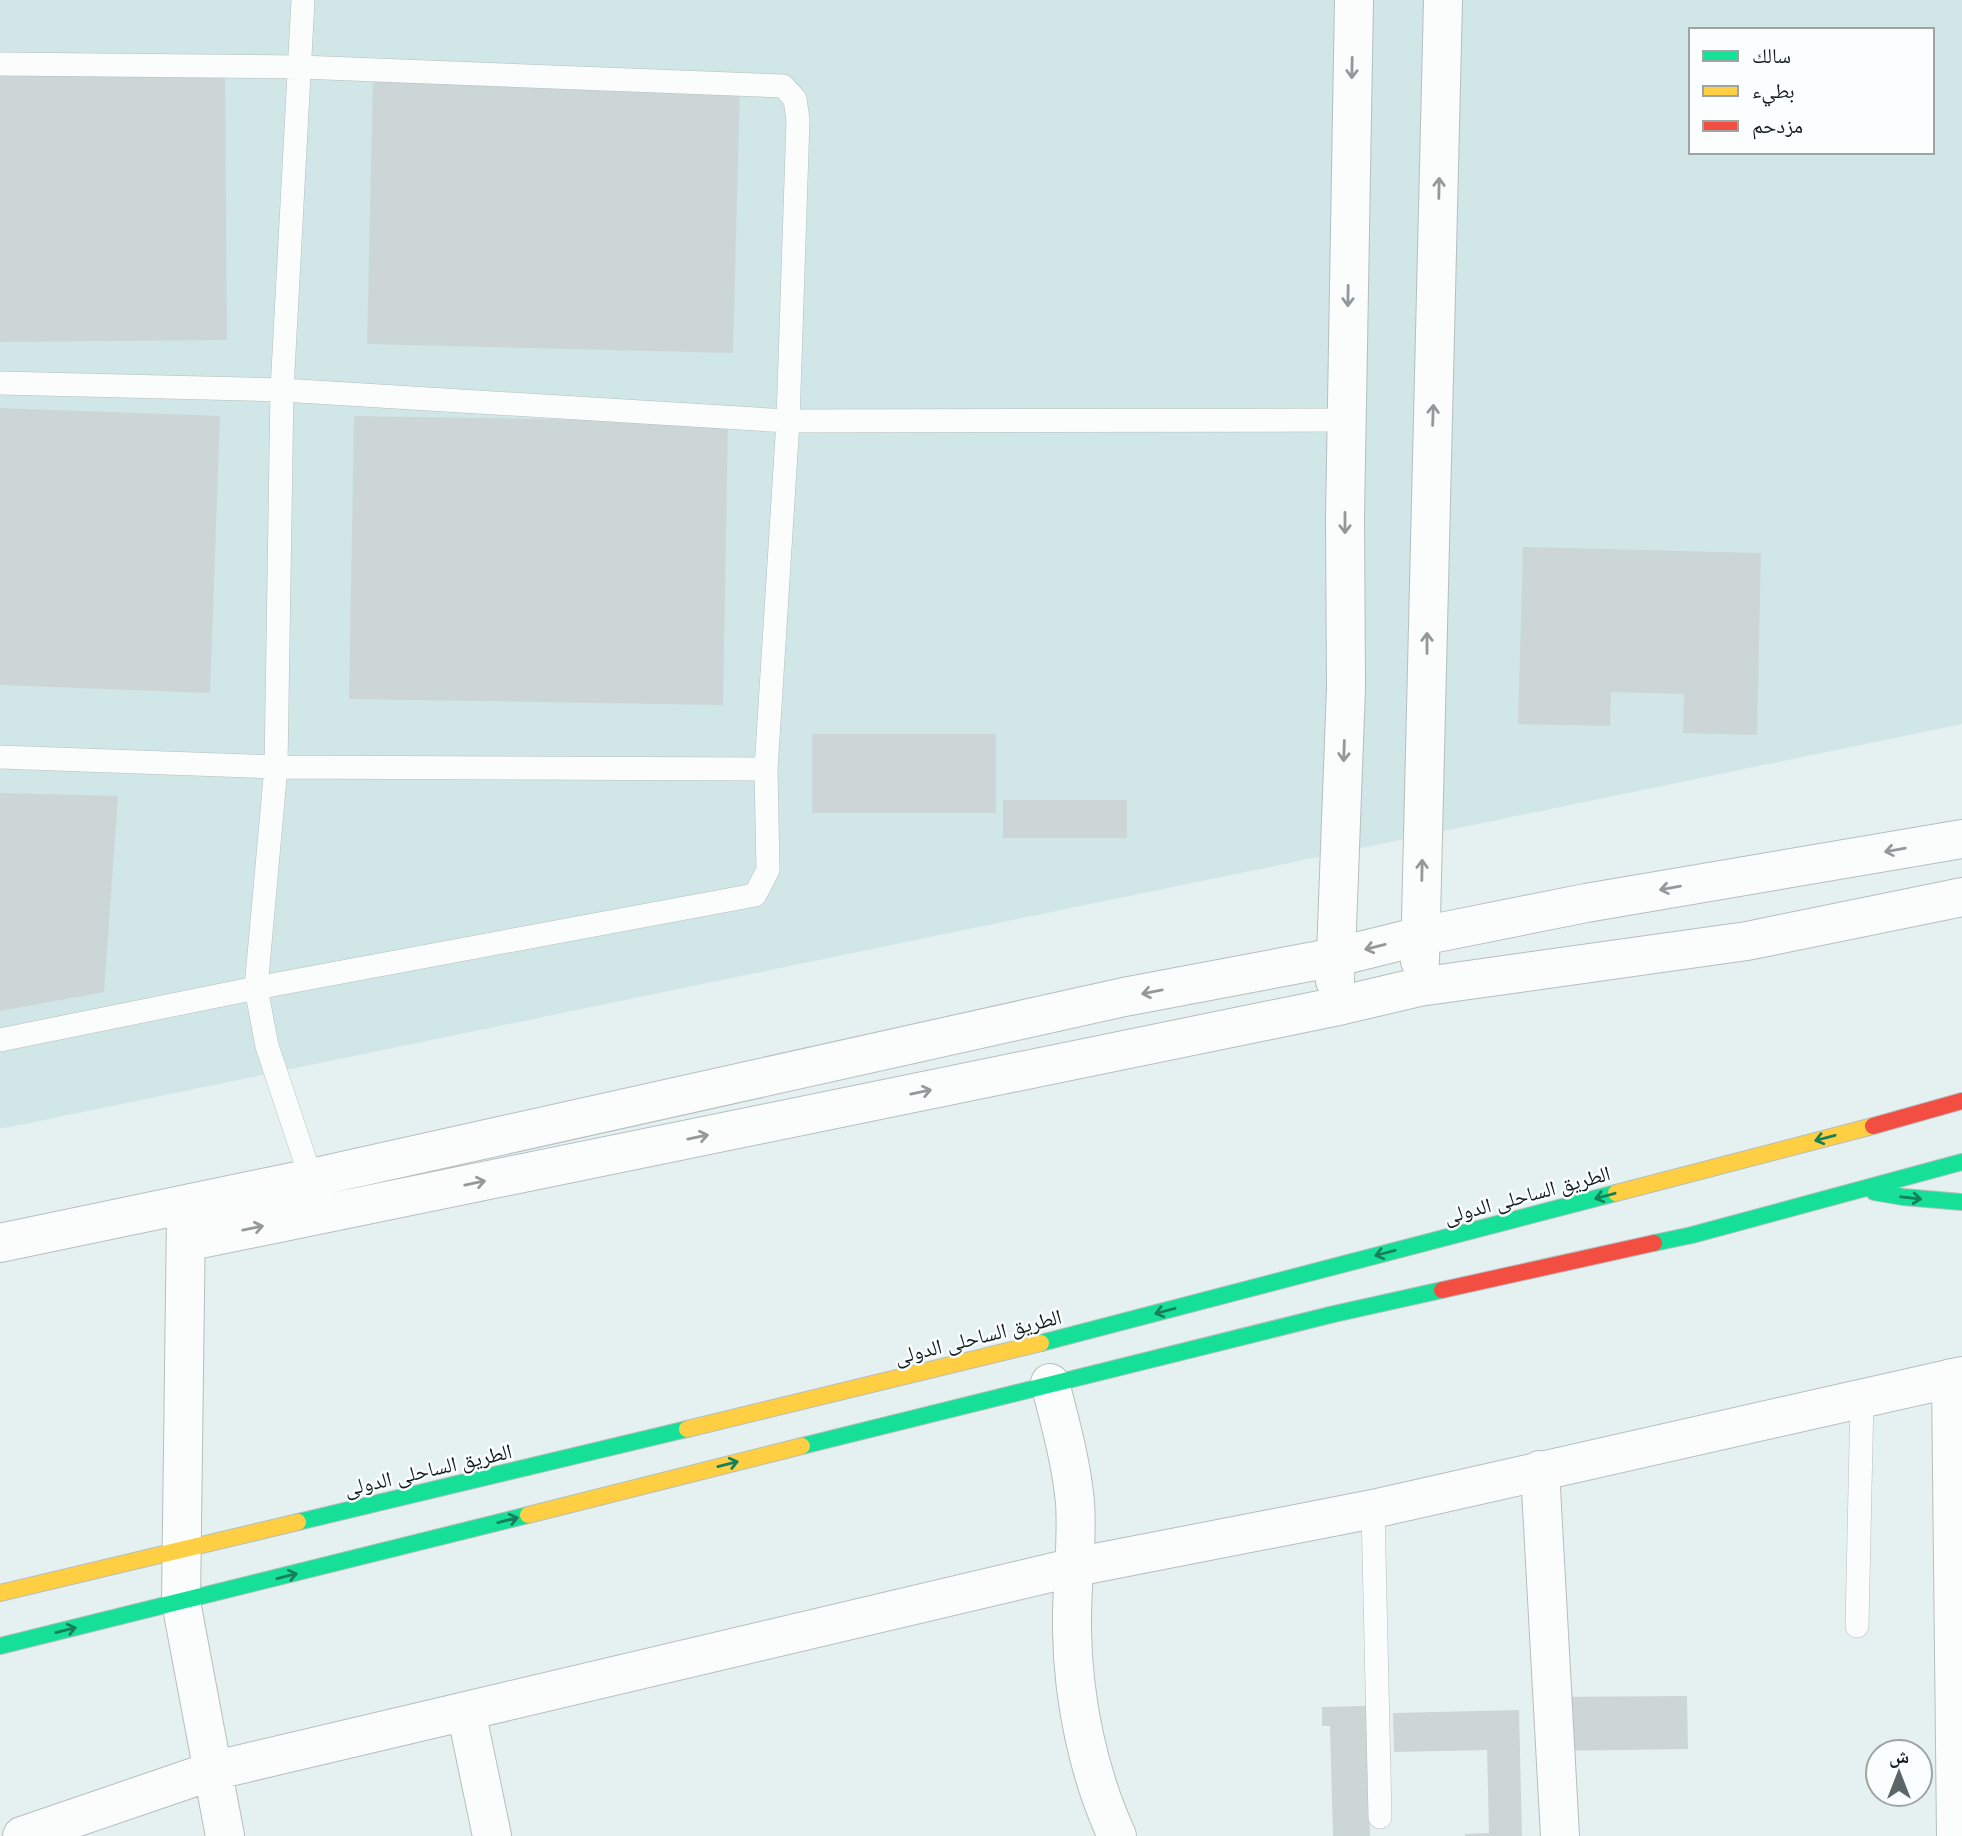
<svg xmlns="http://www.w3.org/2000/svg" width="1962" height="1836" viewBox="0 0 1962 1836" font-family="'IBM Plex Sans','Noto Naskh Arabic',sans-serif">
  <style>
    .built { fill: #d1e6e6; fill-rule: evenodd }
    .building { fill: #cdd6d6 }
    .lines { fill: none; stroke-linecap: round; stroke-linejoin: round }
    .lane-casing { stroke: #b6bebe; stroke-width: 24 }
    .street-casing { stroke: #b6bebe; stroke-width: 40 }
    .fast-casing { stroke: #b6bebe; stroke-width: 18 }
    .slow-casing { stroke: #b6bebe; stroke-width: 18 }
    .jam-casing { stroke: #b6bebe; stroke-width: 18 }
    .lane { stroke: #fbfdfd; stroke-width: 23 }
    .street { stroke: #fbfdfd; stroke-width: 38 }
    .fast { stroke: #16e098; stroke-width: 16 }
    .slow { stroke: #ffcf43; stroke-width: 16 }
    .jam { stroke: #f24e42; stroke-width: 16 }
    .oneway { stroke: #939898 }
    .oneway2 { stroke: #157e5a }
    .labels { text-anchor: middle; stroke-width: 5; stroke-linejoin: round; paint-order: stroke }
    .street-label { font-size: 21px; fill: #141c1c; stroke: #fafefe }
  </style>
  <rect width="100%" height="100%" fill="#e5f0f0"/>
  <path class="built" d="M 0,0 L 1962,0 L 1962,724 L 0,1129 ZM 1691,30 L 1932,30 L 1932,152 L 1691,152 Z"/>
  <path class="building" d="M 225,72 L 227,340 L 0,342 L 0,73 Z
    M 373,78 L 740,86 L 733,353 L 367,344 Z
    M 0,408 L 220,416 L 210,693 L 0,685 Z
    M 354,416 L 728,422 L 723,705 L 349,699 Z
    M 1523,547 L 1761,553 L 1757,735 L 1683,733 L 1684,694 L 1611,692 L 1610,726 L 1518,724 Z
    M 812,734 L 996,734 L 996,813 L 812,813 Z
    M 0,793 L 118,796 L 104,992 L 0,1011 Z
    M 1003,800 L 1127,800 L 1127,838 L 1003,838 Z
    M 1687,1696 L 1688,1749 L 1548,1751 L 1547,1697 Z
    M 1366,1706 L 1370,1836 L 1333,1836 L 1330,1726 L 1322,1726 L 1322,1707 Z
    M 1519,1710 L 1522,1836 L 1465,1836 L 1465,1834 L 1489,1833 L 1487,1750 L 1394,1752 L 1393,1713 Z"/>
  <g class="lines">
    <defs>
      <path id="lane" d="M 303,0 L 282,390 L 276,767 L 256,988 L 267,1046 L 311,1178
        M 0,64 L 300,67 L 783,86 L 795,99 L 798,120 L 788,421 L 766,769 L 768,870 L 755,895 L 256,988 L 0,1040
        M 0,383 L 282,390 L 788,421 L 1346,420
        M 0,757 L 276,767 L 766,769
        M 1373,1509 L 1380,1817
        M 1857,1626 L 1862,1398"/>
      <path id="street" d="M 1420,961 L 1443,0
        M 1335,981 L 1346,688 L 1345,518 L 1354,0
        M 186,1217 L 181,1602 L 225,1836
        M 186,1242 L 1334,1007 L 1419,987 L 1747,941 L 1962,897
        M 0,1243 L 311,1178 L 1124,997 L 1336,957 L 1421,936 L 1586,903 L 1962,839
        M 1951,1378 L 1956,1836
        M 1050,1383 C 1060,1422 1071,1461 1075,1502 C 1078,1545 1071,1587 1072,1630 C 1073,1699 1088,1773 1117,1836
        M 1540,1470 L 1560,1836
        M 466,1711 L 492,1836
        M 22,1836 L 212,1771 L 466,1711 L 1075,1567 L 1373,1509 L 1962,1376"/>
      <path id="fast" d="M 1874,1192 L 1903,1197 L 1962,1202
        M 1654,1243 L 1692,1235 L 1962,1162
        M 1041,1343 L 1616,1193
        M 802,1446 L 1334,1314 L 1442,1290
        M 298,1522 L 687,1429
        M 0,1646 L 528,1515"/>
      <path id="slow" d="M 1616,1193 L 1873,1126
        M 687,1429 L 1041,1343
        M 528,1515 L 802,1446
        M 0,1593 L 298,1522"/>
      <path id="jam" d="M 1873,1126 L 1962,1101
        M 1442,1290 L 1654,1243"/>
    </defs>
    <use href="#lane" class="lane-casing"/>
    <use href="#street" class="street-casing"/>
    <use href="#fast" class="fast-casing"/>
    <use href="#slow" class="slow-casing"/>
    <use href="#jam" class="jam-casing"/>
    <use href="#lane" class="lane"/>
    <use href="#street" class="street"/>
    <use href="#fast" class="fast"/>
    <use href="#slow" class="slow"/>
    <use href="#jam" class="jam"/>
  </g>
  <defs><path id="oneway-shaft" d="M-6 0H5M1.5-3L5.5 0L1.5 3" fill="none" stroke-width="1.6" stroke-linecap="round" stroke-linejoin="round" transform="scale(1.75)"/></defs>
  <g class="oneway">
    <use href="#oneway-shaft" transform="translate(1352 68) rotate(91)"/>
    <use href="#oneway-shaft" transform="translate(1439 188) rotate(-89)"/>
    <use href="#oneway-shaft" transform="translate(1348 296) rotate(91)"/>
    <use href="#oneway-shaft" transform="translate(1433 415) rotate(-88)"/>
    <use href="#oneway-shaft" transform="translate(1345 523) rotate(90)"/>
    <use href="#oneway-shaft" transform="translate(1427 643) rotate(-90)"/>
    <use href="#oneway-shaft" transform="translate(1344 751) rotate(92)"/>
    <use href="#oneway-shaft" transform="translate(1895 850) rotate(170)"/>
    <use href="#oneway-shaft" transform="translate(1422 870) rotate(-89)"/>
    <use href="#oneway-shaft" transform="translate(1670 888) rotate(170)"/>
    <use href="#oneway-shaft" transform="translate(1375 947) rotate(166)"/>
    <use href="#oneway-shaft" transform="translate(1152 992) rotate(169)"/>
    <use href="#oneway-shaft" transform="translate(921 1092) rotate(-12)"/>
    <use href="#oneway-shaft" transform="translate(698 1137) rotate(-12)"/>
    <use href="#oneway-shaft" transform="translate(475 1183) rotate(-12)"/>
    <use href="#oneway-shaft" transform="translate(253 1228) rotate(-12)"/>
  </g>
  <g class="oneway2">
    <use href="#oneway-shaft" transform="translate(1825 1138) rotate(165)"/>
    <use href="#oneway-shaft" transform="translate(1605 1196) rotate(165)"/>
    <use href="#oneway-shaft" transform="translate(1911 1198) rotate(6)"/>
    <use href="#oneway-shaft" transform="translate(1385 1253) rotate(165)"/>
    <use href="#oneway-shaft" transform="translate(1165 1311) rotate(165)"/>
    <use href="#oneway-shaft" transform="translate(728 1464) rotate(-14)"/>
    <use href="#oneway-shaft" transform="translate(508 1520) rotate(-14)"/>
    <use href="#oneway-shaft" transform="translate(287 1576) rotate(-14)"/>
    <use href="#oneway-shaft" transform="translate(66 1630) rotate(-14)"/>
  </g>
  <g class="labels">
    <g class="street-label">
      <text transform="translate(1527 1195) rotate(-15)" y="7">الطريق الساحلى الدولى</text>
      <text transform="translate(978 1337) rotate(-14)" y="7">الطريق الساحلى الدولى</text>
      <text transform="translate(428 1470) rotate(-13)" y="7">الطريق الساحلى الدولى</text>
    </g>
  </g>
  <rect x="1689" y="28" width="245" height="126" fill="#fafefe" stroke="#9ea4a4" stroke-width="2"/>
  <rect x="1703" y="51" width="35" height="10" fill="#16e098" stroke="#9ea4a4" stroke-width="2"/>
  <text x="1752" y="63" font-size="21" fill="#141c1c">سالك</text>
  <rect x="1703" y="86" width="35" height="10" fill="#ffcf43" stroke="#9ea4a4" stroke-width="2"/>
  <text x="1752" y="98" font-size="21" fill="#141c1c">بطيء</text>
  <rect x="1703" y="121" width="35" height="10" fill="#f24e42" stroke="#9ea4a4" stroke-width="2"/>
  <text x="1752" y="133" font-size="21" fill="#141c1c">مزدحم</text>
  <g transform="translate(1899 1773)"><circle r="33" fill="#fafefe" stroke="#9ea4a4" stroke-width="2"/>
  <path d="M0-5L12 26L0 18L-12 26Z" fill="#5d6666"/>
  <text y="-10" font-size="19" font-weight="bold" text-anchor="middle" fill="#141c1c">ش</text>
  </g>
</svg>
